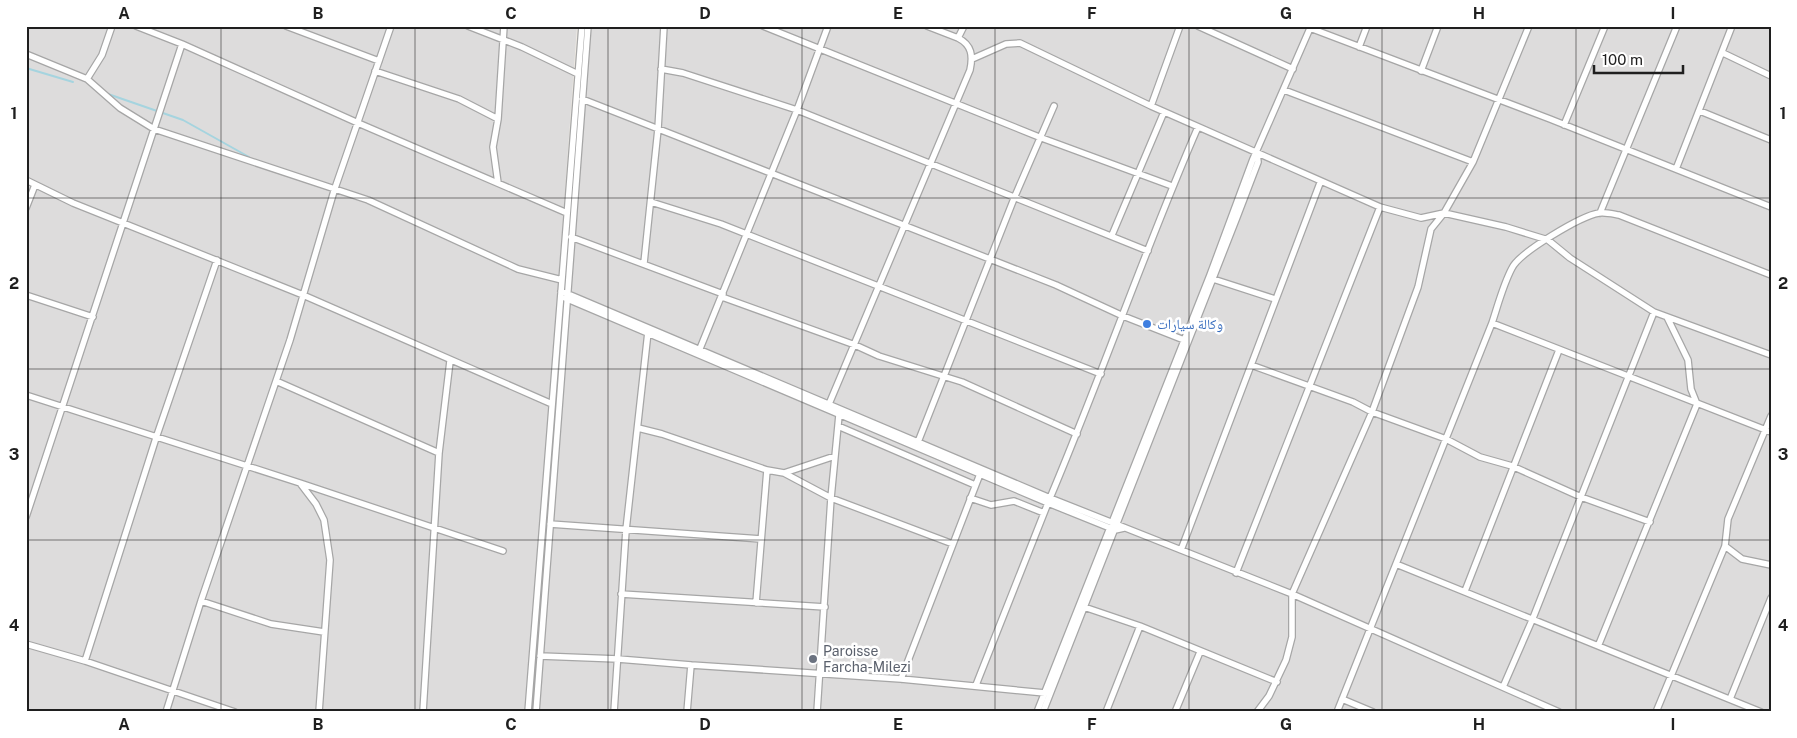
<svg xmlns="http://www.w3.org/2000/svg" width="1797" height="738" viewBox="0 0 1797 738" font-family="'Public Sans','Noto Naskh Arabic',sans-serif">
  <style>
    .residential { fill: #dddcdc }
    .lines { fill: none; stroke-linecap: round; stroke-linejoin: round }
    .stream { stroke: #a5d4df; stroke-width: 2 }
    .street-casing { stroke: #a6a6a6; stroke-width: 8 }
    .street { stroke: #fff; stroke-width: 5.5 }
    .grid { fill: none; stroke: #1f1f1f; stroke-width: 1; stroke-opacity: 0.55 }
    .shop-dot { fill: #3f7fe0; stroke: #fff; stroke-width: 2 }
    .worship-dot { fill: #6b7280; stroke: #fff; stroke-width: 2 }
    .labels { text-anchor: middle; stroke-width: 5; stroke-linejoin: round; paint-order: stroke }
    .shop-label { font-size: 14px; fill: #366cbe; stroke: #fff; text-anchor: start }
    .worship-label { font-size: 14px; fill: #5b616d; stroke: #fff; text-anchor: start }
    .neatline { fill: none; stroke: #1f1f1f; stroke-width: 2 }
    .grid-label { font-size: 16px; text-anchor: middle; font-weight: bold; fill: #1f1f1f }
  </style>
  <rect width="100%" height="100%" fill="#f0ece5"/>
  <path class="residential" d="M 26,26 L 577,26 L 527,712 L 26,712 Z
    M 588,26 L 1771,26 L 1771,712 L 537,712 Z"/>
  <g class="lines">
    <path class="stream" d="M 26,68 L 73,82
      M 108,94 L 183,120 L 249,157"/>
    <defs>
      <path id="street" d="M 112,26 L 102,55 L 87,79 L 120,108 L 154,129 L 368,200 L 518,269 L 562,280
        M 136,26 L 182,44 L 358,123 L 567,213
        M 286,26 L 379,61
        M 468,26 L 522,47 L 578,74
        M 763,26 L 1039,137 L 1172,186
        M 927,26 L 958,38 L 964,26
        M 1198,26 L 1293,69
        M 1310,28 L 1550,119 L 1771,207
        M 1359,47 L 1367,26
        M 1723,53 L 1771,76
        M 26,54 L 87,79
        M 972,59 L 1006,44 L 1020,43 L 1151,106 L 1380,207 L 1421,218 L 1444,213 L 1506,227 L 1548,240 L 1570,258 L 1654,312 L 1771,355
        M 661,69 L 683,73 L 797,110 L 1148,251
        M 375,71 L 459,99 L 498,119 L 504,26
        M 1421,71 L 1438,26
        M 1284,90 L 1473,162
        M 582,99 L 1056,285 L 1123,316 L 1184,340
        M 1151,106 L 1180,26
        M 1700,111 L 1771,140
        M 1564,125 L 1605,26
        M 1676,169 L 1732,26
        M 26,180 L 73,203 L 303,295 L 552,404
        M 498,183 L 493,147 L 498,119
        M 651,202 L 721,224 L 1101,374
        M 26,208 L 35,185
        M 1600,213 L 1677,26
        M 1112,235 L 1164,112
        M 571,237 L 723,294
        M 644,263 L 658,129 L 664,26
        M 1213,279 L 1275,299
        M 561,291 L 1050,498 L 1292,594 L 1559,712
        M 26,295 L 93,317
        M 722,297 L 855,345 L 879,356 L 962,382 L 1077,434
        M 565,298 L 1048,503 L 1115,530 L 1124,528
        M 1492,323 L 1771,432
        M 699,351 L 797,110 L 828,26
        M 1251,365 L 1353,402 L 1372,412 L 1446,439 L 1480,457 L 1512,466 L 1581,497 L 1650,522
        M 276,381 L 439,453
        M 26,395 L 300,483 L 316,504 L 324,520 L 330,560 L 319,712
        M 829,404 L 970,70 C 973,56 972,45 958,38
        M 838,426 L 975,485
        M 638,428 L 662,434 L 767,470 L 784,473 L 831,498 L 953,544
        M 918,442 L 1015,196 L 1054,106
        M 784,473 L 835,456
        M 300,483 L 503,551
        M 970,498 L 991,505 L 1014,501 L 1044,513
        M 1050,498 C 1102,375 1145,249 1198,127
        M 26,517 L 182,44
        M 550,524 L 761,539
        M 1725,546 L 1742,559 L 1771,565
        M 1181,550 L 1320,183
        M 1396,564 L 1761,712
        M 1236,573 L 1380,207
        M 1465,591 L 1559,350
        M 621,594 L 825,607
        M 201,601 L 271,624 L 324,632
        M 756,603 L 767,470
        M 1084,607 L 1140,626 L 1277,682
        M 26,644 L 85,661 L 235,712
        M 1599,644 L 1697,404 L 1691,389 L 1688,360 L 1667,317
        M 540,656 L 618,659 L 691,665
        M 85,661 L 156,438 L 217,260
        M 901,679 L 980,474
        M 976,685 L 1048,503
        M 1503,687 L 1533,618 L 1654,312
        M 1342,699 L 1373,712
        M 1730,699 L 1771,598
        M 166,712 L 201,601 L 290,340 L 334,191 L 391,26
        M 423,712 L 439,453 L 450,361
        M 528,712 L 582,26
        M 536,712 L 588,26
        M 614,712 L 626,530 L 648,332
        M 687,712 L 691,665 L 901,679 L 1045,693
        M 817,712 L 831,498 L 839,415
        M 1037,712 L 1210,275 L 1253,159 L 1311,26
        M 1043,712 L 1237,217 L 1258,162 L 1257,153
        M 1106,712 L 1140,626
        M 1175,712 L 1200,652
        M 1257,712 L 1269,696 L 1286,660 L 1292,637 L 1292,594 L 1372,412 L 1418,287 L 1431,229 L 1444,213 L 1473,162 L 1529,26
        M 1337,712 L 1492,323 C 1498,305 1503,285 1512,268 C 1520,252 1581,216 1599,213 C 1605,212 1613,214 1619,215 L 1771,275
        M 1656,712 L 1725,546 L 1728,519 L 1771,416"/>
    </defs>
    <use href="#street" class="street-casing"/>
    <use href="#street" class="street"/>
  </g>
  <path class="grid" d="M 221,26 L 221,712M 415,26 L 415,712M 608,26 L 608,712M 802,26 L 802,712M 995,26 L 995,712M 1189,26 L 1189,712M 1382,26 L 1382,712M 1576,26 L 1576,712M 26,198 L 1771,198M 26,369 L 1771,369M 26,540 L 1771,540"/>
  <circle class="shop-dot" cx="1147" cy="324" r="5"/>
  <circle class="worship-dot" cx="813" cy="659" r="5"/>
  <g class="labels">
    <g class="shop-label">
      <text x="1157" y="329">وكالة سيارات</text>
    </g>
    <g class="worship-label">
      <text x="823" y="656">Paroisse<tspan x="823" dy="16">Farcha-Milezi</tspan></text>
    </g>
  </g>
  <rect width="1797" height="738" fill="none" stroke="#ffffff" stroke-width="55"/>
  <path d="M1594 65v8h89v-8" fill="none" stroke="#1f1f1f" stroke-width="2.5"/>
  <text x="1602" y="65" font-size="15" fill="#1f1f1f" stroke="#ffffff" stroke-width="4" paint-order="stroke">100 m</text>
  <rect x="28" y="28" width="1742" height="682" class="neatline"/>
  <g class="grid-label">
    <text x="124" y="19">A</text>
    <text x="318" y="19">B</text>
    <text x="511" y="19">C</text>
    <text x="705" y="19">D</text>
    <text x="898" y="19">E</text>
    <text x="1092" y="19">F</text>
    <text x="1286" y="19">G</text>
    <text x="1479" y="19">H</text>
    <text x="1673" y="19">I</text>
    <text x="14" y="119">1</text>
    <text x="1783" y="119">1</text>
    <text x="14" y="289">2</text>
    <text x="1783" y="289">2</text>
    <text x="14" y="460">3</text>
    <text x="1783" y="460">3</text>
    <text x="14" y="631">4</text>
    <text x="1783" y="631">4</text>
    <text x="124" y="730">A</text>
    <text x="318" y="730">B</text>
    <text x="511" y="730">C</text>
    <text x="705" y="730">D</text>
    <text x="898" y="730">E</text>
    <text x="1092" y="730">F</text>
    <text x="1286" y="730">G</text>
    <text x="1479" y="730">H</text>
    <text x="1673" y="730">I</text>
  </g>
</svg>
